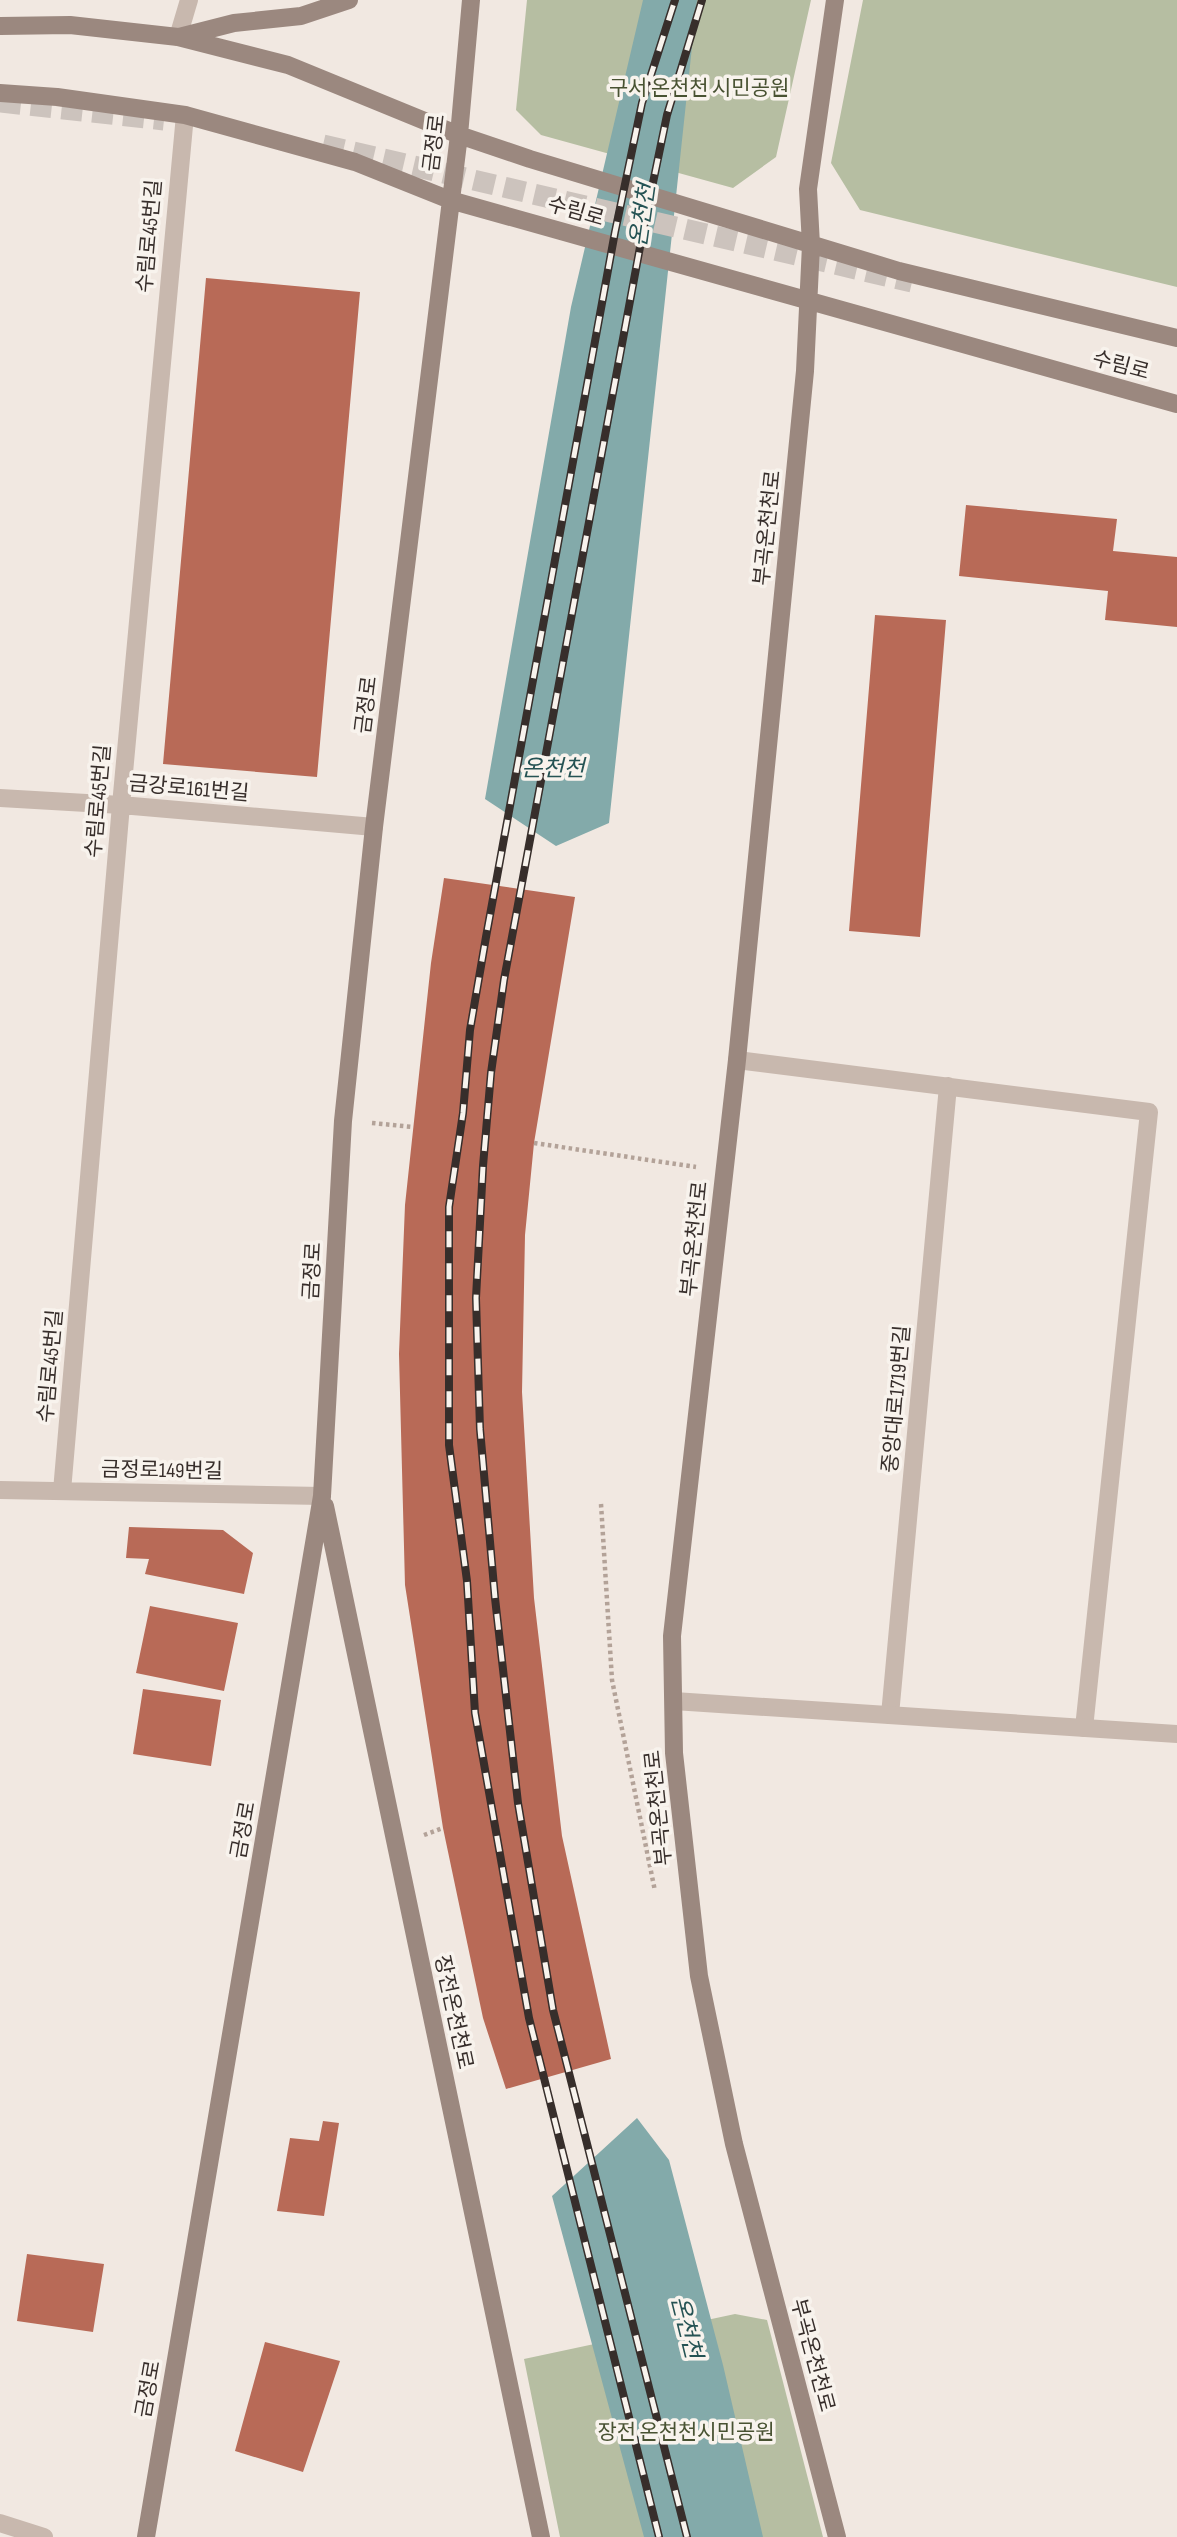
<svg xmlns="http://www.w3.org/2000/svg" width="1177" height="2537" viewBox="0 0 1177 2537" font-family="'Sofia Sans Condensed','Noto Sans KR',sans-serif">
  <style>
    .green { fill: #b6bea2 }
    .water { fill: #83aaaa }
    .building { fill: #b86a57 }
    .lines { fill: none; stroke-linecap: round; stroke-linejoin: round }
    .highway-tunnel { stroke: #ccc3bd; stroke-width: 21; stroke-dasharray: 21 10; stroke-linecap: butt }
    .path { stroke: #b3a298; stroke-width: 4.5; stroke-dasharray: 3.5 3.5; stroke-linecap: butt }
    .lane { stroke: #c8b8ae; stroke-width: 18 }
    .street { stroke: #c8b8ae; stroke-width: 18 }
    .secondary { stroke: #9b887f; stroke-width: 18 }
    .rail-casing { stroke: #372e2b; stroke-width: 8 }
    .rail { stroke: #f8f3ed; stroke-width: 5; stroke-dasharray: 16; stroke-linecap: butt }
    .labels { text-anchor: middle; stroke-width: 7; stroke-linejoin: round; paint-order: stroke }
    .park-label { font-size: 21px; fill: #485232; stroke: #f8f3ed }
    .street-label { font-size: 21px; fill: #372e2b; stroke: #f8f3ed }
    .water-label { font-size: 23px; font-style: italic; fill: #255354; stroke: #f8f3ed }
  </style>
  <rect width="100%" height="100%" fill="#f1e8e1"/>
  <path class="green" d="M 527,0 L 811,0 L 776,157 L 733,188 L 541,135 L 516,110 Z
    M 863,0 L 1177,0 L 1177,287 L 860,210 L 831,163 Z
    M 735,2314 L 767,2320 L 823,2537 L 560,2537 L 524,2359 Z"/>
  <path class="water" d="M 643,0 L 697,0 L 609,823 L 556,846 L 485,799 L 571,307 Z
    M 637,2118 L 669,2160 L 723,2365 L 763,2537 L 644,2537 L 552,2196 Z"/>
  <path class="building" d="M 206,278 L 360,292 L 317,777 L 163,764 Z
    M 966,505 L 1117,519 L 1113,551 L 1177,557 L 1177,627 L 1105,620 L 1108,591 L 959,576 Z
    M 875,615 L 946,620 L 920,937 L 849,931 Z
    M 444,878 L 575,897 L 534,1143 L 525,1235 L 522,1392 L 534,1598 L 562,1836 L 611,2059 L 506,2089 L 483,2018 L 443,1828 L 405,1585 L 399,1354 L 405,1205 L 431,963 Z
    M 129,1527 L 223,1530 L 253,1553 L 244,1594 L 145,1574 L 149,1559 L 126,1558 Z
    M 150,1606 L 238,1623 L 224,1691 L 136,1673 Z
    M 143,1689 L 221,1700 L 211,1766 L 133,1754 Z
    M 323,2121 L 339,2123 L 324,2216 L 277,2211 L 290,2138 L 319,2141 Z
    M 27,2254 L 104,2264 L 93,2332 L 17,2321 Z
    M 265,2342 L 340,2361 L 303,2472 L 235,2451 Z"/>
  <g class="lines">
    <path class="highway-tunnel" d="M 0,102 L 164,120
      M 323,145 L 912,282"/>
    <path class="path" d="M 372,1123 L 413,1127
      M 534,1143 L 696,1167
      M 601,1504 L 612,1680 L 655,1891
      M 424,1835 L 443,1828"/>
    <path class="lane" d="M 737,1060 L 1149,1112 L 1084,1728
      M 890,1715 L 948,1086"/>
    <path class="street" d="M 178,37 L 189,0
      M 0,798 L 121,805 L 374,827
      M 0,1490 L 322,1496
      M 62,1491 L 121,805 L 185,115
      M 674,1701 L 1177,1734
      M 0,2523 L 44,2537"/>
    <path class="secondary" d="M 835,0 L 808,189 L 811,245 L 805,371 L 737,1060 L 672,1636 L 674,1753 L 699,1976 L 734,2144 L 837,2537
      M 0,26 L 70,25 L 178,37 L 288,65 L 459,135 L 530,159 L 899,271 L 1177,338
      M 179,37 L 234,23 L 301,16 L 349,0
      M 0,93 L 57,97 L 185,115 L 355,162 L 450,200 L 1177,404
      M 325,1506 L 541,2537
      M 146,2537 L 322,1496 L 343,1121 L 374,827 L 459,135 L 471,0"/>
    <defs>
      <path id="rail" d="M 659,2537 L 529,2018 L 475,1713 L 467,1581 L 449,1445 L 449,1207 L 463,1113 L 470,1030 L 486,937 L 615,232 L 642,103 L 675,0
        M 687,2537 L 553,2010 L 518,1803 L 495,1598 L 480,1429 L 476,1298 L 483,1166 L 491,1073 L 504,980 L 643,231 L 667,115 L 702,0"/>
    </defs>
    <use href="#rail" class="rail-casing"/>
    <use href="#rail" class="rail"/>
  </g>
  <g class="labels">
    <g class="park-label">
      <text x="699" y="95">구서 온천천 시민공원</text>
      <text x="686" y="2439">장전 온천천시민공원</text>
    </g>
    <g class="street-label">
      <text transform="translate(434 143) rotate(-83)" y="7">금정로</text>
      <text transform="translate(576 211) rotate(16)" y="7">수림로</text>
      <text transform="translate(149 236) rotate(-85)" y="7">수림로45번길</text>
      <text transform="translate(1121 365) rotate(15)" y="7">수림로</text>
      <text transform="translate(767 528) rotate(-84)" y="7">부곡온천천로</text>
      <text transform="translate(366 705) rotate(-83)" y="7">금정로</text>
      <text transform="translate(189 788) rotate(5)" y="7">금강로161번길</text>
      <text transform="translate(98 801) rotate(-85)" y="7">수림로45번길</text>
      <text transform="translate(694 1239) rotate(-84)" y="7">부곡온천천로</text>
      <text transform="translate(312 1271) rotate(-87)" y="7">금정로</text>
      <text transform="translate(50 1366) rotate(-85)" y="7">수림로45번길</text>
      <text transform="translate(896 1399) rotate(-85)" y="7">중앙대로1719번길</text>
      <text transform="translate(162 1470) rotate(1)" y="7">금정로149번길</text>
      <text transform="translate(658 1808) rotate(-96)" y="7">부곡온천천로</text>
      <text transform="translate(243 1830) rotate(-80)" y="7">금정로</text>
      <text transform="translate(454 2012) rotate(78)" y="7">장전온천천로</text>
      <text transform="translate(813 2355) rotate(75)" y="7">부곡온천천로</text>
      <text transform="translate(148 2389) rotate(-80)" y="7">금정로</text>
    </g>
    <g class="water-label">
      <text transform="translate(642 215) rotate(-82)" y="8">온천천</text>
      <text x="553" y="776">온천천</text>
      <text transform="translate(687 2327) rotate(76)" y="8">온천천</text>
    </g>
  </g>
</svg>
